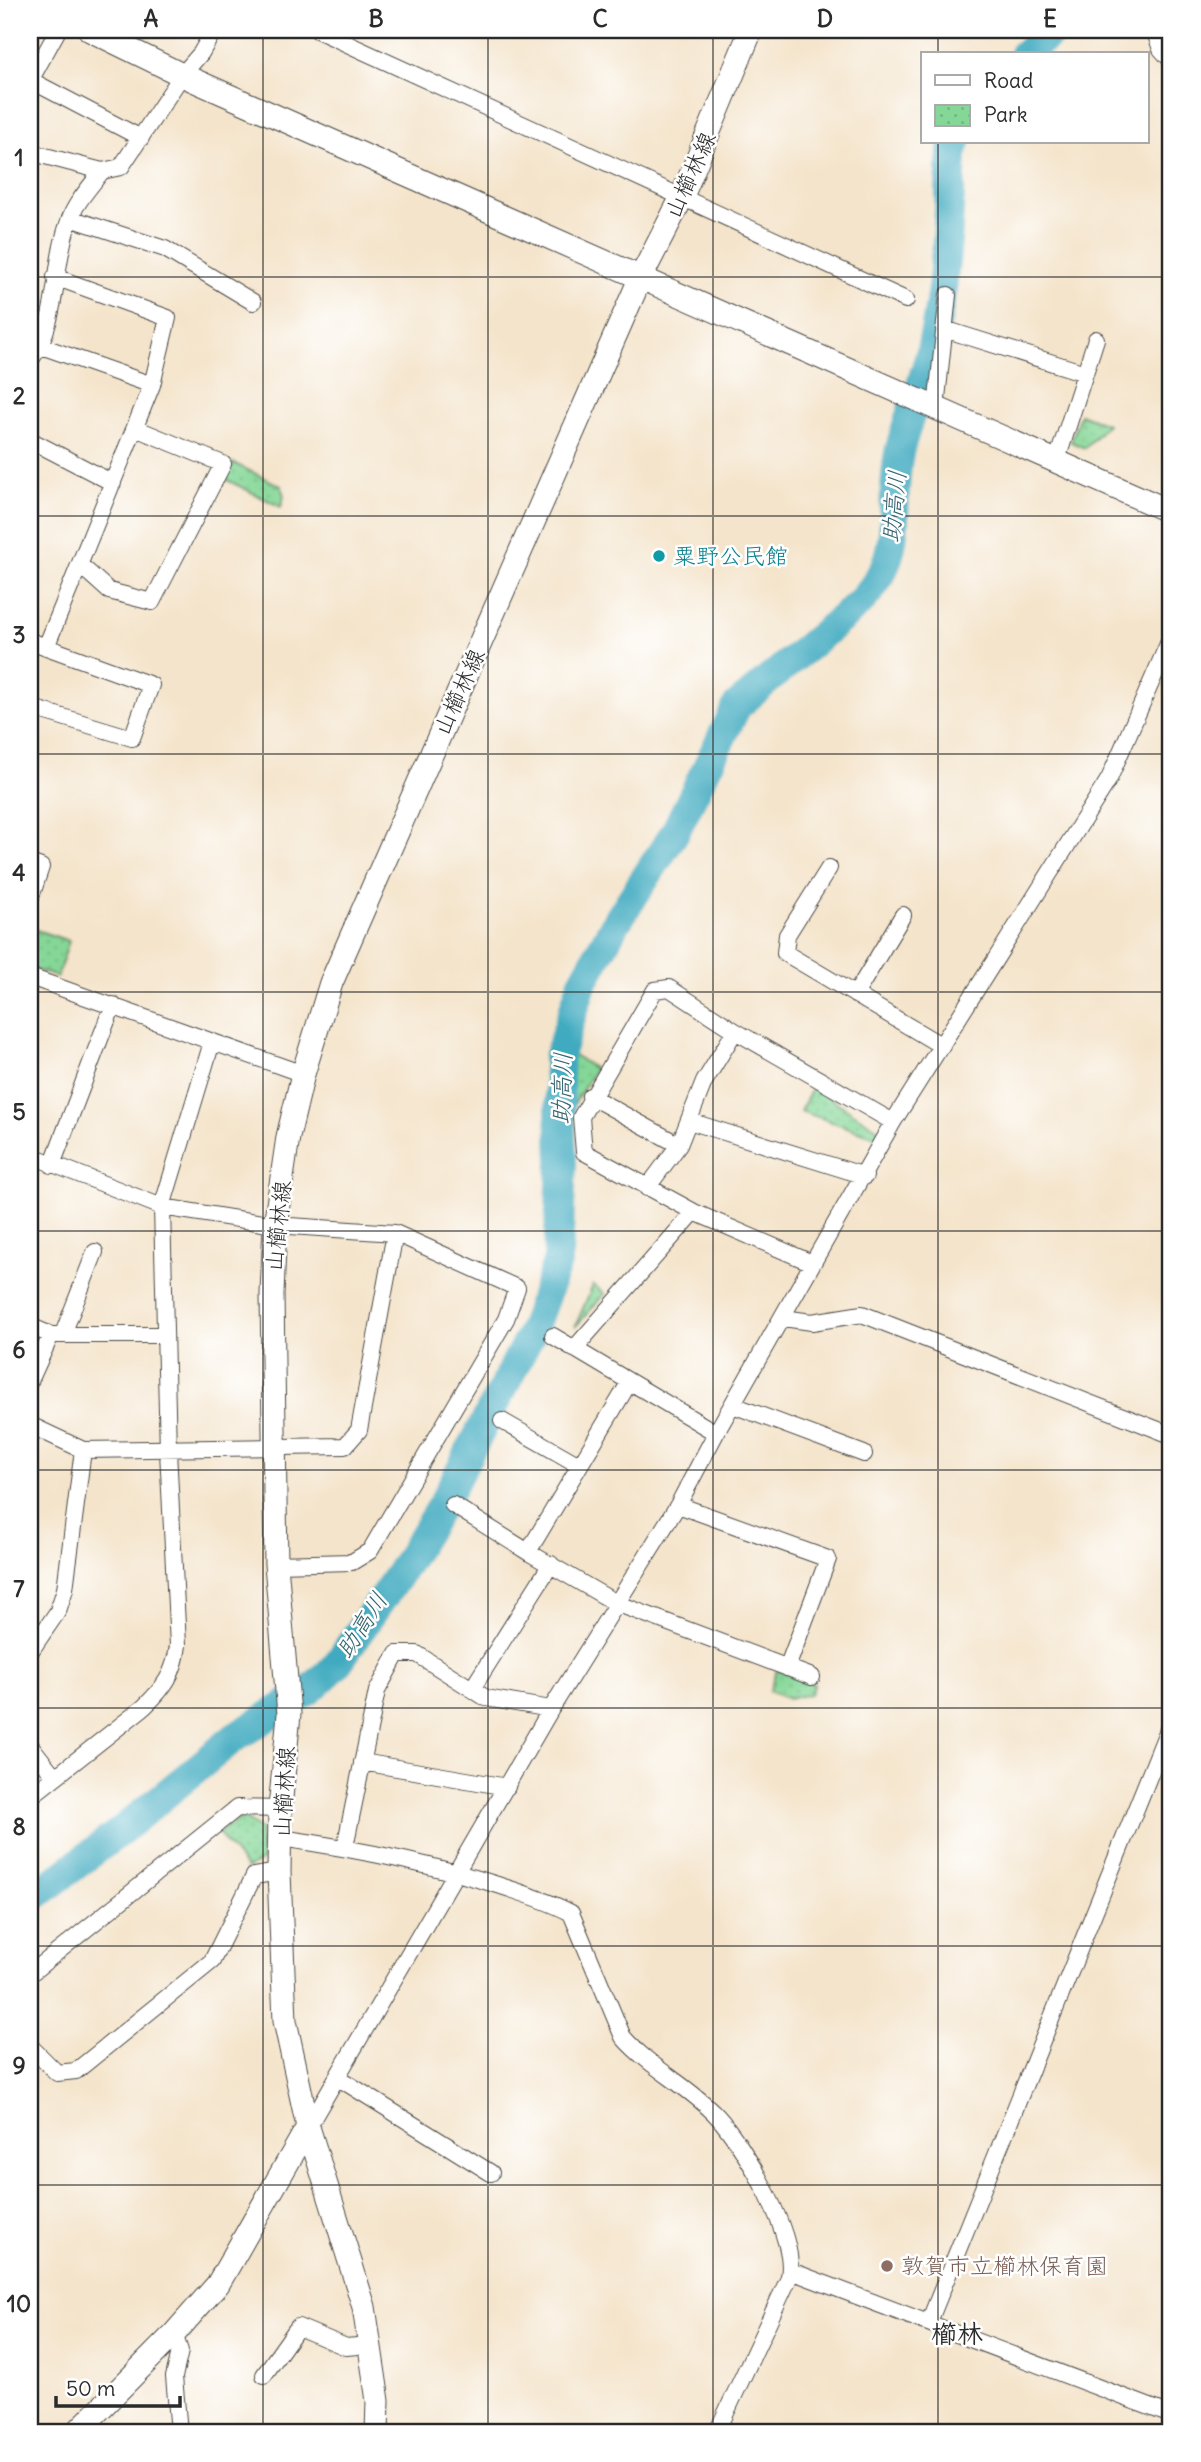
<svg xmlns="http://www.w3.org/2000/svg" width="1201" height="2462" viewBox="0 0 1201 2462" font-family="Delius,'Klee One',sans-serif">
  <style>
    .park { fill: url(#park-dots); stroke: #588161; stroke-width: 2 }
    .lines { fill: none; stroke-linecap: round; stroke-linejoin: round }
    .river { stroke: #40aac0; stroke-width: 30 }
    .street-casing { stroke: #494743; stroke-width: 18 }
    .secondary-casing { stroke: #494743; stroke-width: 25 }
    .street { stroke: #fff; stroke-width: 16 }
    .secondary { stroke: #fff; stroke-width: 23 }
    .grid { fill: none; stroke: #2b2b2b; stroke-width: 2; stroke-opacity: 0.55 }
    .culture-dot { fill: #0f9aa8; stroke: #fff; stroke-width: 2.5 }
    .education-dot { fill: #8d6e63; stroke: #fff; stroke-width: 2.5 }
    .labels { text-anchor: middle; stroke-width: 5; stroke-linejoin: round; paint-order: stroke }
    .street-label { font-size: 23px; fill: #2b2b2b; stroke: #fff }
    .culture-label { font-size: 23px; fill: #0d838f; stroke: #fff; text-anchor: start }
    .education-label { font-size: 23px; fill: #785e54; stroke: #fff; text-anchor: start }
    .water-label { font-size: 24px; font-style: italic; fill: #34646e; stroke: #fff }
    .quarter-label { font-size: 26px; font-weight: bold; fill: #2b2b2b; stroke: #fff }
    .neatline { fill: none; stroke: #2b2b2b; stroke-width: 2.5 }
    .grid-label { font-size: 23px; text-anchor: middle; font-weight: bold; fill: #2b2b2b }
  </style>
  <defs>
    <pattern id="park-dots" width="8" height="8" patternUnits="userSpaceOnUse" patternTransform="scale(1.75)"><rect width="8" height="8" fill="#85d797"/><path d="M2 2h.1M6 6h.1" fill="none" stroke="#73b982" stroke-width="1.8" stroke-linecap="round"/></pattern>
  </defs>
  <rect width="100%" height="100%" fill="#fff"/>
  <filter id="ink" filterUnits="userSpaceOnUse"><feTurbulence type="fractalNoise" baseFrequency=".0143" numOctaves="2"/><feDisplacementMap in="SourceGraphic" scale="14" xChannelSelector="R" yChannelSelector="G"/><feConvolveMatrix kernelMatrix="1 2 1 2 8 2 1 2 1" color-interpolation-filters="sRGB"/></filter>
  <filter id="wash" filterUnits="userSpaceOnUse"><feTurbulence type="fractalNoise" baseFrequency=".00686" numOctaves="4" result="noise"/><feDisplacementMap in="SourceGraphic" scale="28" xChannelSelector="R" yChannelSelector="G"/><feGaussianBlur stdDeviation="1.57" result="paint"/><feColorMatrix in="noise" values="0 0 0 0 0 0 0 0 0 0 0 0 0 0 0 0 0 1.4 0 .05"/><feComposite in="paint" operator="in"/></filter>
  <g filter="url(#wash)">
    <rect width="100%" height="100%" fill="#f4e4cb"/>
    <path class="park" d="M 1080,414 L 1107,424 L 1085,448 L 1071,442 Z
      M 233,463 L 281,486 L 284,496 L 281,507 L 225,479 Z
      M 30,928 L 69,941 L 57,977 L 30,968 Z
      M 572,1054 L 595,1069 L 573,1106 Z
      M 813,1087 L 880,1130 L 876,1137 L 800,1111 Z
      M 593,1285 L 605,1294 L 575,1327 Z
      M 777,1670 L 814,1684 L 810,1694 L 788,1699 L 769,1691 Z
      M 243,1817 L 260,1829 L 263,1860 L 247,1869 L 218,1833 Z"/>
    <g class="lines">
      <path class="river" d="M 1024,54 L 1055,30
        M 30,1900 L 122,1830 L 234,1738 L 311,1689 L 335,1667 L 399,1574 L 443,1503 L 532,1332 L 558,1260 L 562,1161 L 558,1058 L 582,984 L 614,926 L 675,832 L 737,706 L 855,607 C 909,556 887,515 899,453 C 907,418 923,385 931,350 C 946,286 949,219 952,153 L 956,142"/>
    </g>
  </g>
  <g filter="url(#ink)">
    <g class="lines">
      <defs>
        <path id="street" d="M 317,30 L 906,300
          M 1154,30 L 1161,49 L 1171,60
          M 30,80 L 141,138
          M 30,81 L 58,30
          M 30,152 L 102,171 L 121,167 L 182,75 L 201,53 L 214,30
          M 70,218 L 165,249 L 253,302
          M 55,277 L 168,318 L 152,385
          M 944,329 L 1085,373
          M 41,346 L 152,385 L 46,647
          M 30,361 C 60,321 52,267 69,221 C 75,203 91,186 102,171
          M 936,408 L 948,295
          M 30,440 L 113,483
          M 1057,460 L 1096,339
          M 80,565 L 109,591 L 152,602 L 223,464 L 135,428
          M 30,641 L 151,685 L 132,738 L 36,709 L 30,712
          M 30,863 L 41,867 L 30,900
          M 829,868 L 787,935 L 785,953 L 942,1046
          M 30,977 L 303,1074
          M 855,995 L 903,915
          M 735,1031 L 893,1122
          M 590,1096 L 679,1145 L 704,1082 L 735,1031 L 669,988 L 655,990 L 581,1117 L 584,1152 L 694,1212 L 812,1263
          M 689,1121 L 865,1176
          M 30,1155 L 162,1207 L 275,1225 L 395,1233 L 517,1288 L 506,1319 L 370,1551 L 352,1562 L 276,1564
          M 52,1165 L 113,1005
          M 647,1188 L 679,1145
          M 783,1318 L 812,1322 L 862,1314 L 1171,1435
          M 30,1326 L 51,1335 L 164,1335
          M 63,1334 L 95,1252
          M 553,1336 L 716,1433
          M 574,1349 L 694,1212
          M 30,1381 L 51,1335
          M 733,1405 L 864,1454
          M 502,1421 L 579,1465
          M 30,1425 L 83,1450 L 345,1446 L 359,1430 L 395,1233
          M 453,1505 L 528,1552 L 629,1383
          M 678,1505 L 828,1559 L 787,1668
          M 528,1552 L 616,1603 L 812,1677
          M 30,1652 L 58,1611 L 65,1589 L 83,1450
          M 472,1689 L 551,1564
          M 30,1745 L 55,1777
          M 362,1762 L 507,1787
          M 30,1797 L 144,1707 C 164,1688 175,1673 178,1645 L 168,1451 L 162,1207 L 212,1042
          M 281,1838 C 356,1849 429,1863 501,1886 C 525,1894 549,1901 571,1913 L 623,2037 C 650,2068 689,2086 717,2116 C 744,2145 801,2242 788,2280 L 717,2432
          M 345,1847 L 377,1691 L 397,1654 L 417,1654 L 486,1698 L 551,1709
          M 30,1974 L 237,1808 L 280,1809
          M 30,2046 L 57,2073 L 76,2071 L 212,1961 L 254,1876 L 279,1872
          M 337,2077 L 491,2173
          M 308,2127 L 551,1709 L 678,1505 L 716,1433 L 893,1122 L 1109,779 L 1171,637
          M 791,2271 L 1171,2415
          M 929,2322 L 1171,1722
          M 174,2334 L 180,2351 L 174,2377 L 179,2432
          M 264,2375 L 298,2327 L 346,2347 L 370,2345"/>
        <path id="secondary" d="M 90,30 L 182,75 L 1171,512
          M 77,2432 L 174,2334 L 218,2284 L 308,2127
          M 377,2432 L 378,2401 L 364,2307 L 308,2127 L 285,2021 L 279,1872 L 280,1809 L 289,1714 L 276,1564 L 272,1294 L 275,1225 L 288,1137 L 303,1074 L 331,983 L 640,279 L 681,199 L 751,30"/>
      </defs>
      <use href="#street" class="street-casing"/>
      <use href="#secondary" class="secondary-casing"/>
      <use href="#street" class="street"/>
      <use href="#secondary" class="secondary"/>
    </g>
  </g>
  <path class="grid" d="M 263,30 L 263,2432M 488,30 L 488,2432M 713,30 L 713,2432M 938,30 L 938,54M 938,142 L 938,2432M 30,277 L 1171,277M 30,516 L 1171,516M 30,754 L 1171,754M 30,992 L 1171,992M 30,1231 L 1171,1231M 30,1470 L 1171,1470M 30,1708 L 1171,1708M 30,1946 L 1171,1946M 30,2185 L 1171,2185"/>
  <circle class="culture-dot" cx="659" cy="556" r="7"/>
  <circle class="education-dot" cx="887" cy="2266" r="7"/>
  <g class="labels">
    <g class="street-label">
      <text transform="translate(690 175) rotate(-66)" y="8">山櫛林線</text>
      <text transform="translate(459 692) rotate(-66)" y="8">山櫛林線</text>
      <text transform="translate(278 1226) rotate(-84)" y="8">山櫛林線</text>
      <text transform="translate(284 1792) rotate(-87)" y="8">山櫛林線</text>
    </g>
    <g class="culture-label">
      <text x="673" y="564">粟野公民館</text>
    </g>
    <g class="education-label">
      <text x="901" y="2274">敦賀市立櫛林保育園</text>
    </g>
    <g class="water-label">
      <text transform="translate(894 506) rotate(-84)" y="8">助高川</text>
      <text transform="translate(562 1088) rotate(-88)" y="8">助高川</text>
      <text transform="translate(362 1625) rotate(-57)" y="8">助高川</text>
    </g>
    <g class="quarter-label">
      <text x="957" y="2343">櫛林</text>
    </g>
  </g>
  <rect width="1201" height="2462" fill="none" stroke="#fff" stroke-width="77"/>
  <rect x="921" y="52" width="228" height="91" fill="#ffffff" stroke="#aaaaaa" stroke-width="2"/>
  <rect x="935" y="75" width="35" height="10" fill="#ffffff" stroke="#aaaaaa" stroke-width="2"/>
  <text x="984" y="88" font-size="21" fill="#2b2b2b">Road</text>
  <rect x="935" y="105" width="35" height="21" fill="url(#park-dots)" stroke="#aaaaaa" stroke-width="2"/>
  <text x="984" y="122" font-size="21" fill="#2b2b2b">Park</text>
  <path d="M56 2396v10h124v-10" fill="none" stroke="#2b2b2b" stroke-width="3.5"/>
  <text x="66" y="2396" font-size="21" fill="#2b2b2b" stroke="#ffffff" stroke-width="5" paint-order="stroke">50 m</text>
  <rect x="38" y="38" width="1124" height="2386" class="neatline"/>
  <g class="grid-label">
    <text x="151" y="27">A</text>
    <text x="376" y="27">B</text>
    <text x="600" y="27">C</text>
    <text x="825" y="27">D</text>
    <text x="1050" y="27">E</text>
    <text x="19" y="166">1</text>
    <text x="19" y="404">2</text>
    <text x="19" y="643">3</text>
    <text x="19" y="881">4</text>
    <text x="19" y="1120">5</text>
    <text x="19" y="1358">6</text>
    <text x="19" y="1597">7</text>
    <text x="19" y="1835">8</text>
    <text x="19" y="2074">9</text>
    <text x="19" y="2312">10</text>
  </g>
</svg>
